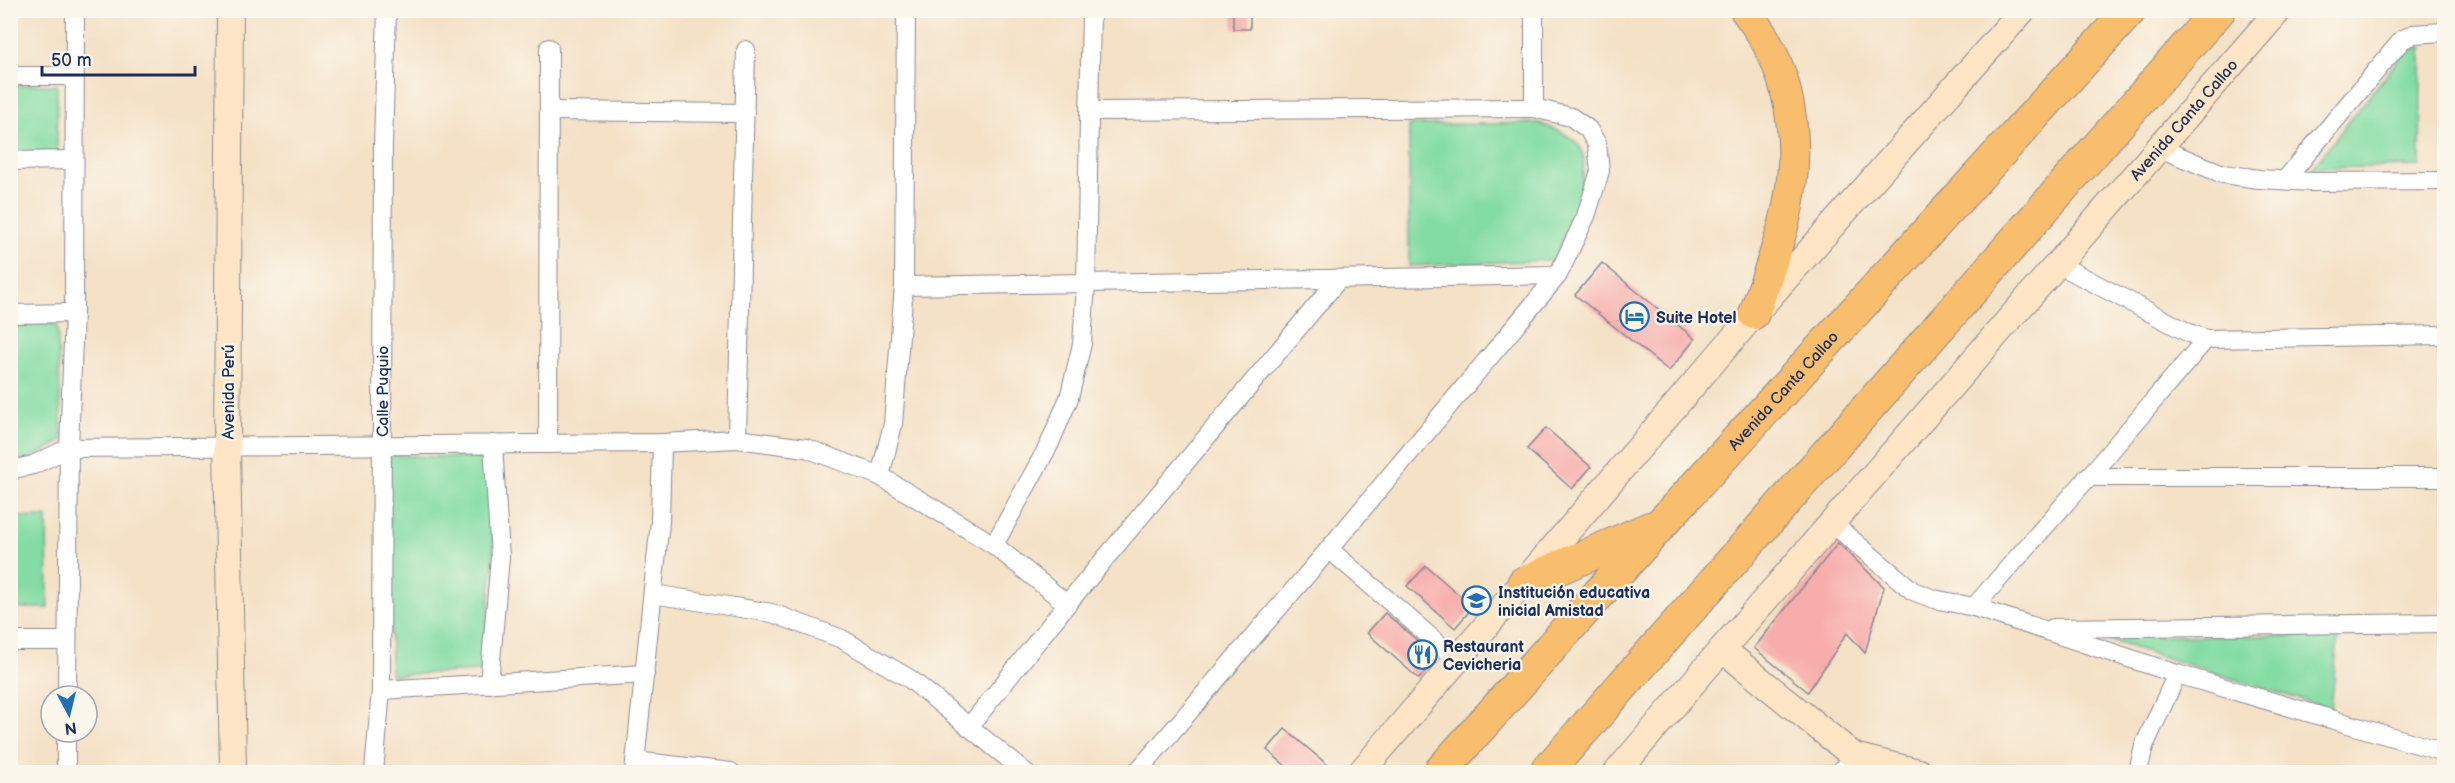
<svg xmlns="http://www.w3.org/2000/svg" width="2455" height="783" viewBox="0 0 2455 783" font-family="'Balsamiq Sans',sans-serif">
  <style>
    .green { fill: #82dca3; stroke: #4e8680; stroke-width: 1.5 }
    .building { fill: #f7adab }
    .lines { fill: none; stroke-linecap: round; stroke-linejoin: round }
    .street-casing { stroke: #888892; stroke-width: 20 }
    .secondary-casing { stroke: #888892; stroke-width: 28 }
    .primary-casing { stroke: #888892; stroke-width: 32 }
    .highway-casing { stroke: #888892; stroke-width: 35 }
    .street { stroke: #fff; stroke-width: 18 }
    .secondary { stroke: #fde5c5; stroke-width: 26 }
    .primary { stroke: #f9be6d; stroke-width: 30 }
    .highway { stroke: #f9be6d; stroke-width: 33 }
    .labels { text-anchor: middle; stroke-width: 4.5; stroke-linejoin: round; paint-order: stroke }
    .street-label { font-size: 16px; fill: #1b2f5e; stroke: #fbf7ec }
    .poi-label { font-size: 16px; font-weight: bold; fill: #1b2f5e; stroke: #fbf7ec; text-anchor: start }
  </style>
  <rect width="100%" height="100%" fill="#fbf7ec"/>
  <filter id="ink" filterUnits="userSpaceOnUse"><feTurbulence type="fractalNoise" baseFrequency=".0167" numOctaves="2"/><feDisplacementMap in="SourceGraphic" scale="12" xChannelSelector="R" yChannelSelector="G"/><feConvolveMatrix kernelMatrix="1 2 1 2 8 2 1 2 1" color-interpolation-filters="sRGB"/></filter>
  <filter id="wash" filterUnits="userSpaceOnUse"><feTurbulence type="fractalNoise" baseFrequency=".008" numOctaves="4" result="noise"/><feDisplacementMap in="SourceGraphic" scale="24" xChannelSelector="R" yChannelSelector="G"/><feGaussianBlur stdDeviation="1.35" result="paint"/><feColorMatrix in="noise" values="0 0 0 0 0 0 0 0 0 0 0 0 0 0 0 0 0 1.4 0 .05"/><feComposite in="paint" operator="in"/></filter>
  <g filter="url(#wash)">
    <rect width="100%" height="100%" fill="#f4e1c6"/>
    <path class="green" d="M 2421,47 L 2420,166 L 2312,168 L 2406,50 Z
      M 10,85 L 57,85 L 57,153 L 11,154 Z
      M 1539,123 C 1552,129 1570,133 1579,146 C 1596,170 1563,235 1554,260 L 1409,266 L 1409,125 Z
      M 57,324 L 62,441 L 31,458 L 10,462 L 10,325 Z
      M 389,455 L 493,459 L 493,567 L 482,671 L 391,675 Z
      M 11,517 L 47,517 L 48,608 L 11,608 Z
      M 2096,636 L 2338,636 L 2331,709 Z"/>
    <g id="blocks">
      <path class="building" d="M 1233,10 L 1250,10 L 1250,29 L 1233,29 Z
        M 1602,263 L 1695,339 L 1669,371 L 1575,295 Z
        M 1546,428 L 1591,467 L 1572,489 L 1527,449 Z
        M 1838,543 L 1884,587 L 1865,653 L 1847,633 L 1808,692 L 1754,648 Z
        M 1426,566 L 1473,607 L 1455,628 L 1407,586 Z
        M 1385,613 L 1432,653 L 1434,661 L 1419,679 L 1367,633 Z
        M 1285,729 L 1336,772 L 1293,772 L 1267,750 Z"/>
    </g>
  </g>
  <g filter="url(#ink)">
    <use href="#blocks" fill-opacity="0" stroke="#888892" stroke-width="1.5"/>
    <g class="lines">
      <defs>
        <g id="street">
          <path d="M 1534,10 L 1534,108"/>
          <path d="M 10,76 L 73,76"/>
          <path d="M 549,111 L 745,113"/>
          <path d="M 1091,111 L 1534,108 L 1571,117 L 1588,129 L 1597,144 L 1600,171 L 1586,216 L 1558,275 L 1329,549 L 1137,772"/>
          <path d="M 2159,148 L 2223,174 L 2259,179 L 2312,182 L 2444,181"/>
          <path d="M 10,161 L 73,160"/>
          <path d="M 2285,180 L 2402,40 L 2413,34 L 2444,32"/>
          <path d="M 2058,264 L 2189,333 L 2206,339 L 2444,335"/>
          <path d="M 904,286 L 1558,275"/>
          <path d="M 10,314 L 74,313"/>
          <path d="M 737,439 L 746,50"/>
          <path d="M 548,444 L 549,48"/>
          <path d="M 10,470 L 33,465 L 69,448 L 662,443 L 737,439 L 806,448 L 880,476 L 994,545 L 1067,604"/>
          <path d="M 880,476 L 893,424 L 904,286 L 906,10"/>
          <path d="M 2087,477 L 2444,477"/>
          <path d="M 1833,524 L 1913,591 L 1934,599 L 1974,607 L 2177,674 L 2444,752"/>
          <path d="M 994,545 L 1049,445 L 1069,398 L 1082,344 L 1086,284 L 1091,10"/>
          <path d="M 1329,549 L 1457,660"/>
          <path d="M 653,594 L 772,613 L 842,639 L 910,679 L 1025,772"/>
          <path d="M 1974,607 L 2098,466 L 2206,339"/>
          <path d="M 2053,628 L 2444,623"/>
          <path d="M 10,641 L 67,641"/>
          <path d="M 489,684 L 500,557 L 493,444"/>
          <path d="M 381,690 L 645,674"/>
          <path d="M 67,696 L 69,448 L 74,313 L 75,10"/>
          <path d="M 969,727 L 1067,604 L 1338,280"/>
          <path d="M 635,761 L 731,772"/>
          <path d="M 66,772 L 66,732"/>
          <path id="s1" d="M 374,772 L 381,690 L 383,146 L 387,10"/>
          <path d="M 634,772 L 660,522 L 662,443"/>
          <path d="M 1840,772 L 1854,756"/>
          <path d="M 2138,772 L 2144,746 L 2177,674"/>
        </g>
        <g id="secondary">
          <path d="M 230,10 L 227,446 L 233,772"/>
          <path d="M 1722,649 L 1854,756 L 1919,772"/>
          <path d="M 1361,772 L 1754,314 L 2023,10"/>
          <path id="s2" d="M 1617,772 L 1722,649 L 2279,10"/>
        </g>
        <path id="primary" d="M 1745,10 C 1752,20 1760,30 1766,41 C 1796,95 1800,163 1784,223 C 1776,253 1764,284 1754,314"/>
        <g id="highway">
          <path d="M 1524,583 L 1651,528"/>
          <path id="s3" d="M 1440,772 L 1661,524 L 2130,10"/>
          <path d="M 1546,772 L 2219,10"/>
        </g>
      </defs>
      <use href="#street" class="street-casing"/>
      <use href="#secondary" class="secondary-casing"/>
      <use href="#primary" class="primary-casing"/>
      <use href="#highway" class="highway-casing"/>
      <use href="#street" class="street"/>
      <use href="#secondary" class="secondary"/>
      <use href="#primary" class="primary"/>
      <use href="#highway" class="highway"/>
    </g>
  </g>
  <defs>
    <symbol id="hotel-ring" viewBox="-11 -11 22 22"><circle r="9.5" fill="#fbf7ec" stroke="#1f6fb2" stroke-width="1.5"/><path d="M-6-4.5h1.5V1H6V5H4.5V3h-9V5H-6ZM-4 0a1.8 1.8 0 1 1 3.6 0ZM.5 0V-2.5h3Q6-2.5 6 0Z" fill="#1f6fb2"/></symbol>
    <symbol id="school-ring" viewBox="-11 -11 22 22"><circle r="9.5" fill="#fbf7ec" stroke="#1f6fb2" stroke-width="1.5"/><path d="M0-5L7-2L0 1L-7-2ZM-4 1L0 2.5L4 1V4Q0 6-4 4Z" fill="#1f6fb2"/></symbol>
    <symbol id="restaurant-ring" viewBox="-11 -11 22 22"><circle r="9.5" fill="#fbf7ec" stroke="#1f6fb2" stroke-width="1.5"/><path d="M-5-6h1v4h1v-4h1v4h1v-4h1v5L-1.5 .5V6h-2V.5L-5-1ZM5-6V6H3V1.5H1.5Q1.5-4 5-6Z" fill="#1f6fb2"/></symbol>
  </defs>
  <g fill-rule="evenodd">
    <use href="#hotel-ring" x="1618" y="300" width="33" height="33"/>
    <use href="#school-ring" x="1460" y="584" width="33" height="33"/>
    <use href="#restaurant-ring" x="1406" y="638" width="33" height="33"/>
  </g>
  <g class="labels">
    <g class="street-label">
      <text dy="6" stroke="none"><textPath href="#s2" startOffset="864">Avenida Canta Callao</textPath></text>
      <text dy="6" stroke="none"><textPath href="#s3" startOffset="513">Avenida Canta Callao</textPath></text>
      <text transform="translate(228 392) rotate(-90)" y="6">Avenida Perú</text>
      <text dy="6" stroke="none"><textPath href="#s1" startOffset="381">Calle Puquio</textPath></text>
    </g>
    <g class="poi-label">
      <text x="1656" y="323">Suite Hotel</text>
      <text x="1498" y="598">Institución educativa<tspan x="1498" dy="18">inicial Amistad</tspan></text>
      <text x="1443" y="652">Restaurant<tspan x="1443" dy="18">Cevicheria</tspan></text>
    </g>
  </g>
  <rect width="2455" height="783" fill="none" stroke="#fbf7ec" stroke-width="36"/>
  <g transform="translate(69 714) rotate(173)"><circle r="28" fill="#fbf7ec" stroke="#a1a7b3" stroke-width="1.5"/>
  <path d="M0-4.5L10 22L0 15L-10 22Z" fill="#1f6fb2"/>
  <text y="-9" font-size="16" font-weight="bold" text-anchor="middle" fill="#1b2f5e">N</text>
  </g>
  <path d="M42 66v9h153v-9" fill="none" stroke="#1b2f5e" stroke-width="3"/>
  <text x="51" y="66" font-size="18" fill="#1b2f5e" stroke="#fbf7ec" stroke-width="4.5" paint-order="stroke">50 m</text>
</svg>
